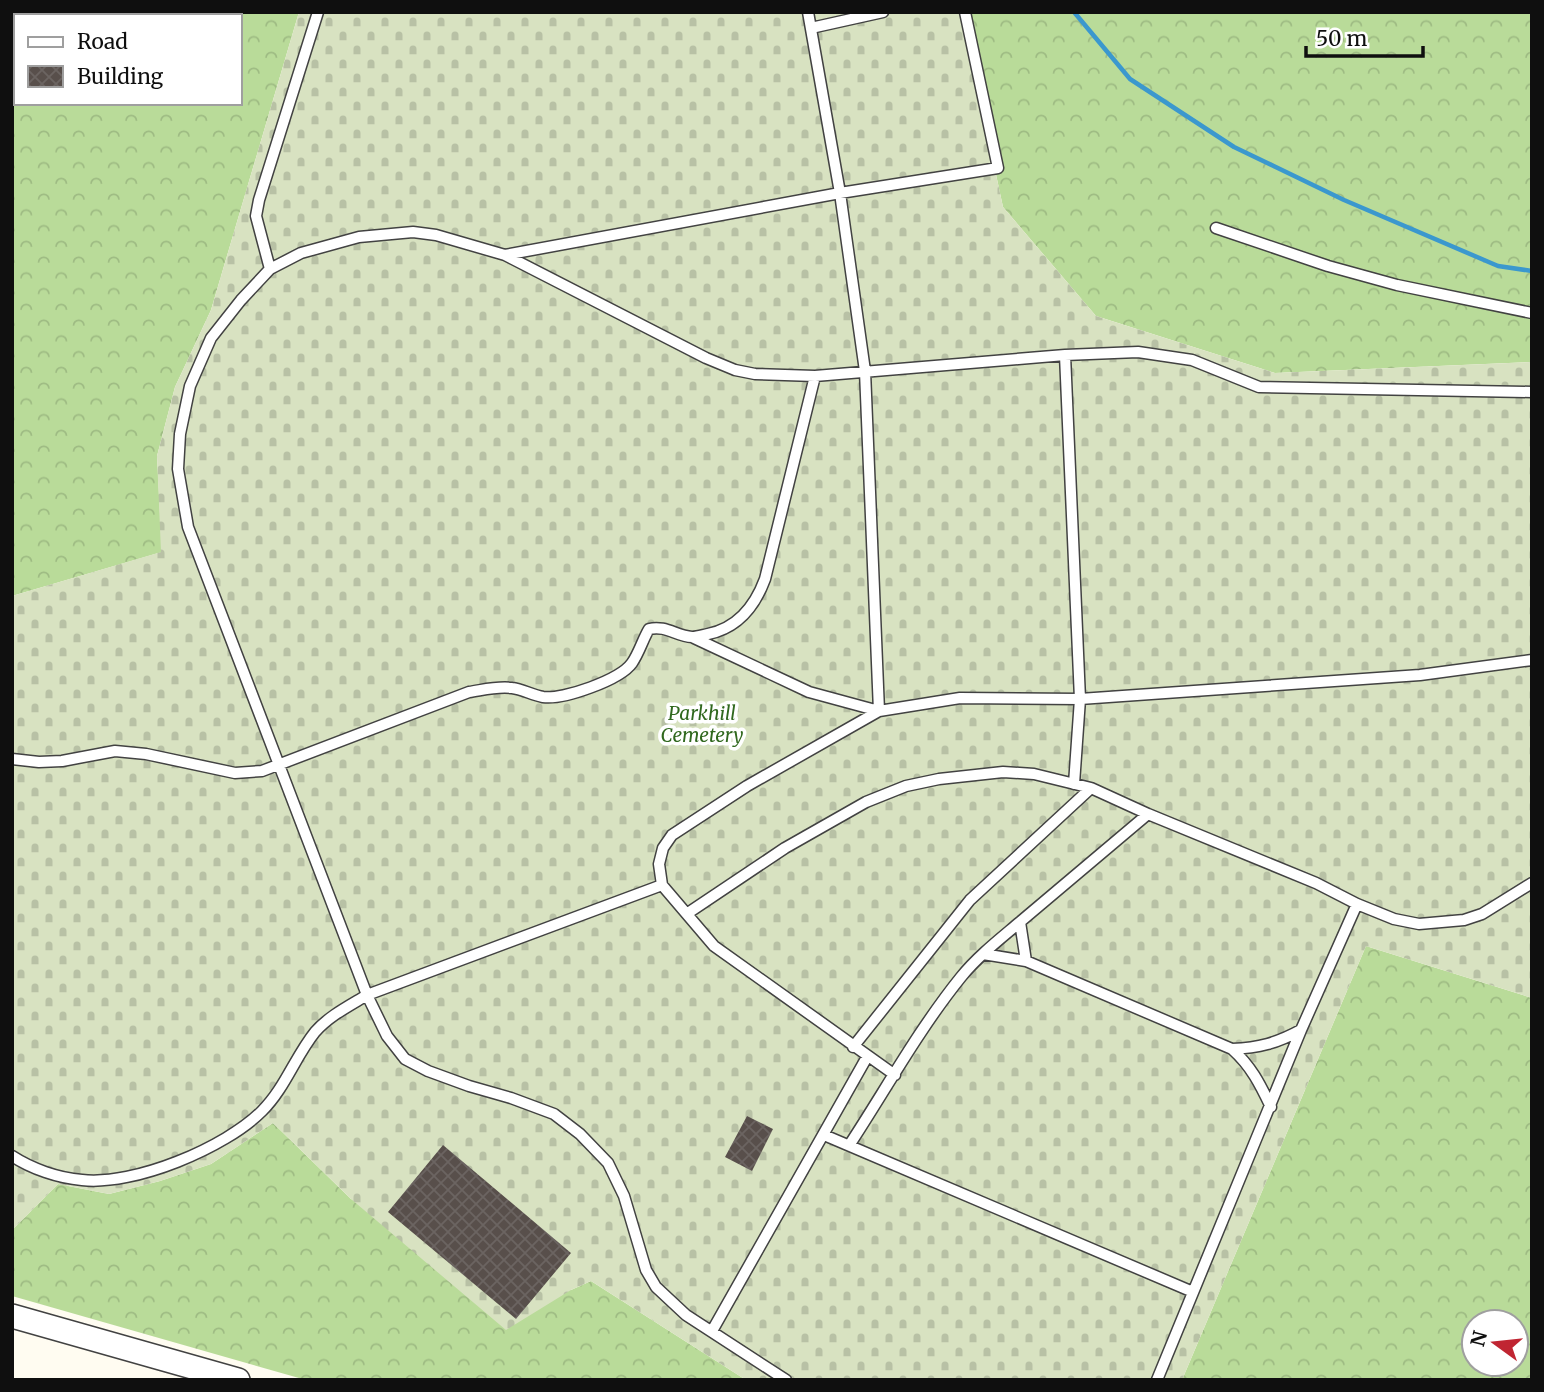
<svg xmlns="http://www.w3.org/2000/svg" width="1544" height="1392" viewBox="0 0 1544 1392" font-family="Merriweather,serif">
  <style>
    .forest { fill: url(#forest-crowns); fill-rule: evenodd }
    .cemetery { fill: url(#cemetery-stones) }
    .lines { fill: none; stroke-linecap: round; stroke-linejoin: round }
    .stream { stroke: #3b98ce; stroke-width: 4.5 }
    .building { fill: url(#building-cross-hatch) }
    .service-casing { stroke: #424242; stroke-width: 13 }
    .tertiary-casing { stroke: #424242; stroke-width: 26 }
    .service { stroke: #fff; stroke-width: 10 }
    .tertiary { stroke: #fff; stroke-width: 23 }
    .labels { text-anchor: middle; stroke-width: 7; stroke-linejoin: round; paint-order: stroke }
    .park-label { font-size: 19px; font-style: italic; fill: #30681e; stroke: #fff }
  </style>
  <defs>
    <pattern id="forest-crowns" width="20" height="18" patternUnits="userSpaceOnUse" patternTransform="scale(1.75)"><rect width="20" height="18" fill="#b9db99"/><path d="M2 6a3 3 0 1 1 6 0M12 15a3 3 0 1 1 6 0" fill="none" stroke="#9ebb83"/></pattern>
    <pattern id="cemetery-stones" width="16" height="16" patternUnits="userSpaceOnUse" patternTransform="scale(1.75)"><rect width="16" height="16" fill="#d8e2c1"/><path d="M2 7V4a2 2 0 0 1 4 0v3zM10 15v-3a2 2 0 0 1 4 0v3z" fill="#b8c1a5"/></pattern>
    <pattern id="building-cross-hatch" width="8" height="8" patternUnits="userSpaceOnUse" patternTransform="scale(1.75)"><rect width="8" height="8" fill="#584f4b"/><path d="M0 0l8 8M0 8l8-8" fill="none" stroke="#6b6461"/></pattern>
  </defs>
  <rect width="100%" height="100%" fill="#fffcf1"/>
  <path class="forest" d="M 12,12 L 299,12 L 211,310 L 175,387 L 157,456 L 162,552 L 12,596 ZM 16,16 L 240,16 L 240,103 L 16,103 Z
    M 961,12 L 1532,12 L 1532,362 L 1275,373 L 1096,316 L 1003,207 Z
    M 1366,946 L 1532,998 L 1532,1380 L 1182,1380 ZM 1474,1322 L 1516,1322 L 1516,1364 L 1474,1364 Z
    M 273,1123 L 351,1199 L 571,1290 L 591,1281 L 746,1380 L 306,1380 L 12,1296 L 12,1230 L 58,1184 L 109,1194 L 160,1181 L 211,1164 Z"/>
  <path class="cemetery" d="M 299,12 L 961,12 L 1003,207 L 1096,316 L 1275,373 L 1532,362 L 1532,998 L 1366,946 L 1182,1380 L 746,1380 L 591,1281 L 571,1290 L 506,1330 L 351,1199 L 273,1123 L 211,1164 L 160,1181 L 109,1194 L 58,1184 L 12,1230 L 12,596 L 161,552 L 157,456 L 175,387 L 211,310 Z"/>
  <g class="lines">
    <path class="stream" d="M 1074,12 L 1130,79 L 1234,147 L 1344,200 L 1498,266 L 1532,271"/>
  </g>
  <path class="building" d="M 747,1116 L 773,1129 L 752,1171 L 725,1157 Z
    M 443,1145 L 571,1253 L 516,1319 L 388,1212 Z"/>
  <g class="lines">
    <defs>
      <path id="service" d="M 811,28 L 883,12
        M 1216,228 L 1328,266 L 1397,285 L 1532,313
        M 505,255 L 706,358 L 735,370 L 755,374 L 815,376 L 1065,355 L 1138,352 L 1192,360 L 1259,387 L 1532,392
        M 270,269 L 256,216 L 259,200 L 318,12
        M 1065,355 L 1080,699 L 1074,784
        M 692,637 L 809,692 L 879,711 L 865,371 L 840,193 L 808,12
        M 12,759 L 39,762 L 62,761 L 115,751 L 146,754 L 235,773 L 262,771 L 469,692 C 483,690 497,686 512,688 C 522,689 532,695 543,697 C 563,700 620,680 632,663 C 639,653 643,639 649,629 C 666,625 676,636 692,637 C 697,637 703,635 708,634 C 738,628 755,606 765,579 L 815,376
        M 1148,814 L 1020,922 L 1026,961 L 1232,1049 C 1251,1066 1260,1084 1271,1107
        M 662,885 L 714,946 L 895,1075
        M 688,913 L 785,848 L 866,802 L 906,786 L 939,779 L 1003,772 L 1034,774 L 1091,788 L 1148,814 L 1316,883 L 1357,904 L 1394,919 L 1419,924 L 1464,920 L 1482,914 L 1532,883
        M 983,954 L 1026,961
        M 853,1047 L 970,900 L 1091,788
        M 1232,1049 C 1259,1048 1277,1043 1301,1030
        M 824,1135 L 1193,1292
        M 850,1144 C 886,1089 919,1029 961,977 C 978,956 1000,939 1020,922
        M 12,1156 C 32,1169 58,1178 82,1180 C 134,1186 225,1148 262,1111 C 285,1088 295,1057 315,1032 C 329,1016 349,1006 367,995 L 662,885 L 659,864 L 663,848 L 672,835 L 747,786 L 879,711 L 960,698 L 1080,699 L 1420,675 L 1532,660
        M 712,1331 L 867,1057
        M 786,1380 L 686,1315 L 656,1287 L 646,1270 L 624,1196 L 608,1163 L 580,1134 L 554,1114 L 511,1098 L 469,1086 L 428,1071 L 405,1059 L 387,1036 L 367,995 L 188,527 L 178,469 L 180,434 L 190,386 L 211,338 L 241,300 L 270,269 L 301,253 L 359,237 L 413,232 L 436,235 L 505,255 L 840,193 L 998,168 L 965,12
        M 1157,1380 L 1301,1030 L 1357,904"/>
      <path id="tertiary" d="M 12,1316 L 238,1380"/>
    </defs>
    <use href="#service" class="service-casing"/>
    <use href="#tertiary" class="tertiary-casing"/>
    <use href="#service" class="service"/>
    <use href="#tertiary" class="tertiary"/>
  </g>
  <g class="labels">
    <g class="park-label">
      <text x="702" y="720">Parkhill<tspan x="702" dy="22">Cemetery</tspan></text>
    </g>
  </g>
  <rect width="1544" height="1392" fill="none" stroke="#0f0f0f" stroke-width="28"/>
  <rect x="14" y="14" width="228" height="91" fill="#ffffff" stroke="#9f9f9f" stroke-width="2"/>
  <rect x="28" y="37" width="35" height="10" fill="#ffffff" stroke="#9f9f9f" stroke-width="2"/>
  <text x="77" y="49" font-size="21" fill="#0f0f0f">Road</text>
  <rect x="28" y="66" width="35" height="21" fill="url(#building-cross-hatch)" stroke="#9f9f9f" stroke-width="2"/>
  <text x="77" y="84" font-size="21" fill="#0f0f0f">Building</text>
  <g transform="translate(1495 1343) rotate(285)"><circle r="33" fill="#ffffff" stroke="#9f9f9f" stroke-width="2"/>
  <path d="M0-5L12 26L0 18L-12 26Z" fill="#c02532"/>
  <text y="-10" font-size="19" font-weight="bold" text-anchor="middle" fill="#0f0f0f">N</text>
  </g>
  <path d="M1306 46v10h117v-10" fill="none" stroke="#0f0f0f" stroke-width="3.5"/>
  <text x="1316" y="46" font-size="21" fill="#0f0f0f" stroke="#ffffff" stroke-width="5" paint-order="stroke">50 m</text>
</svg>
